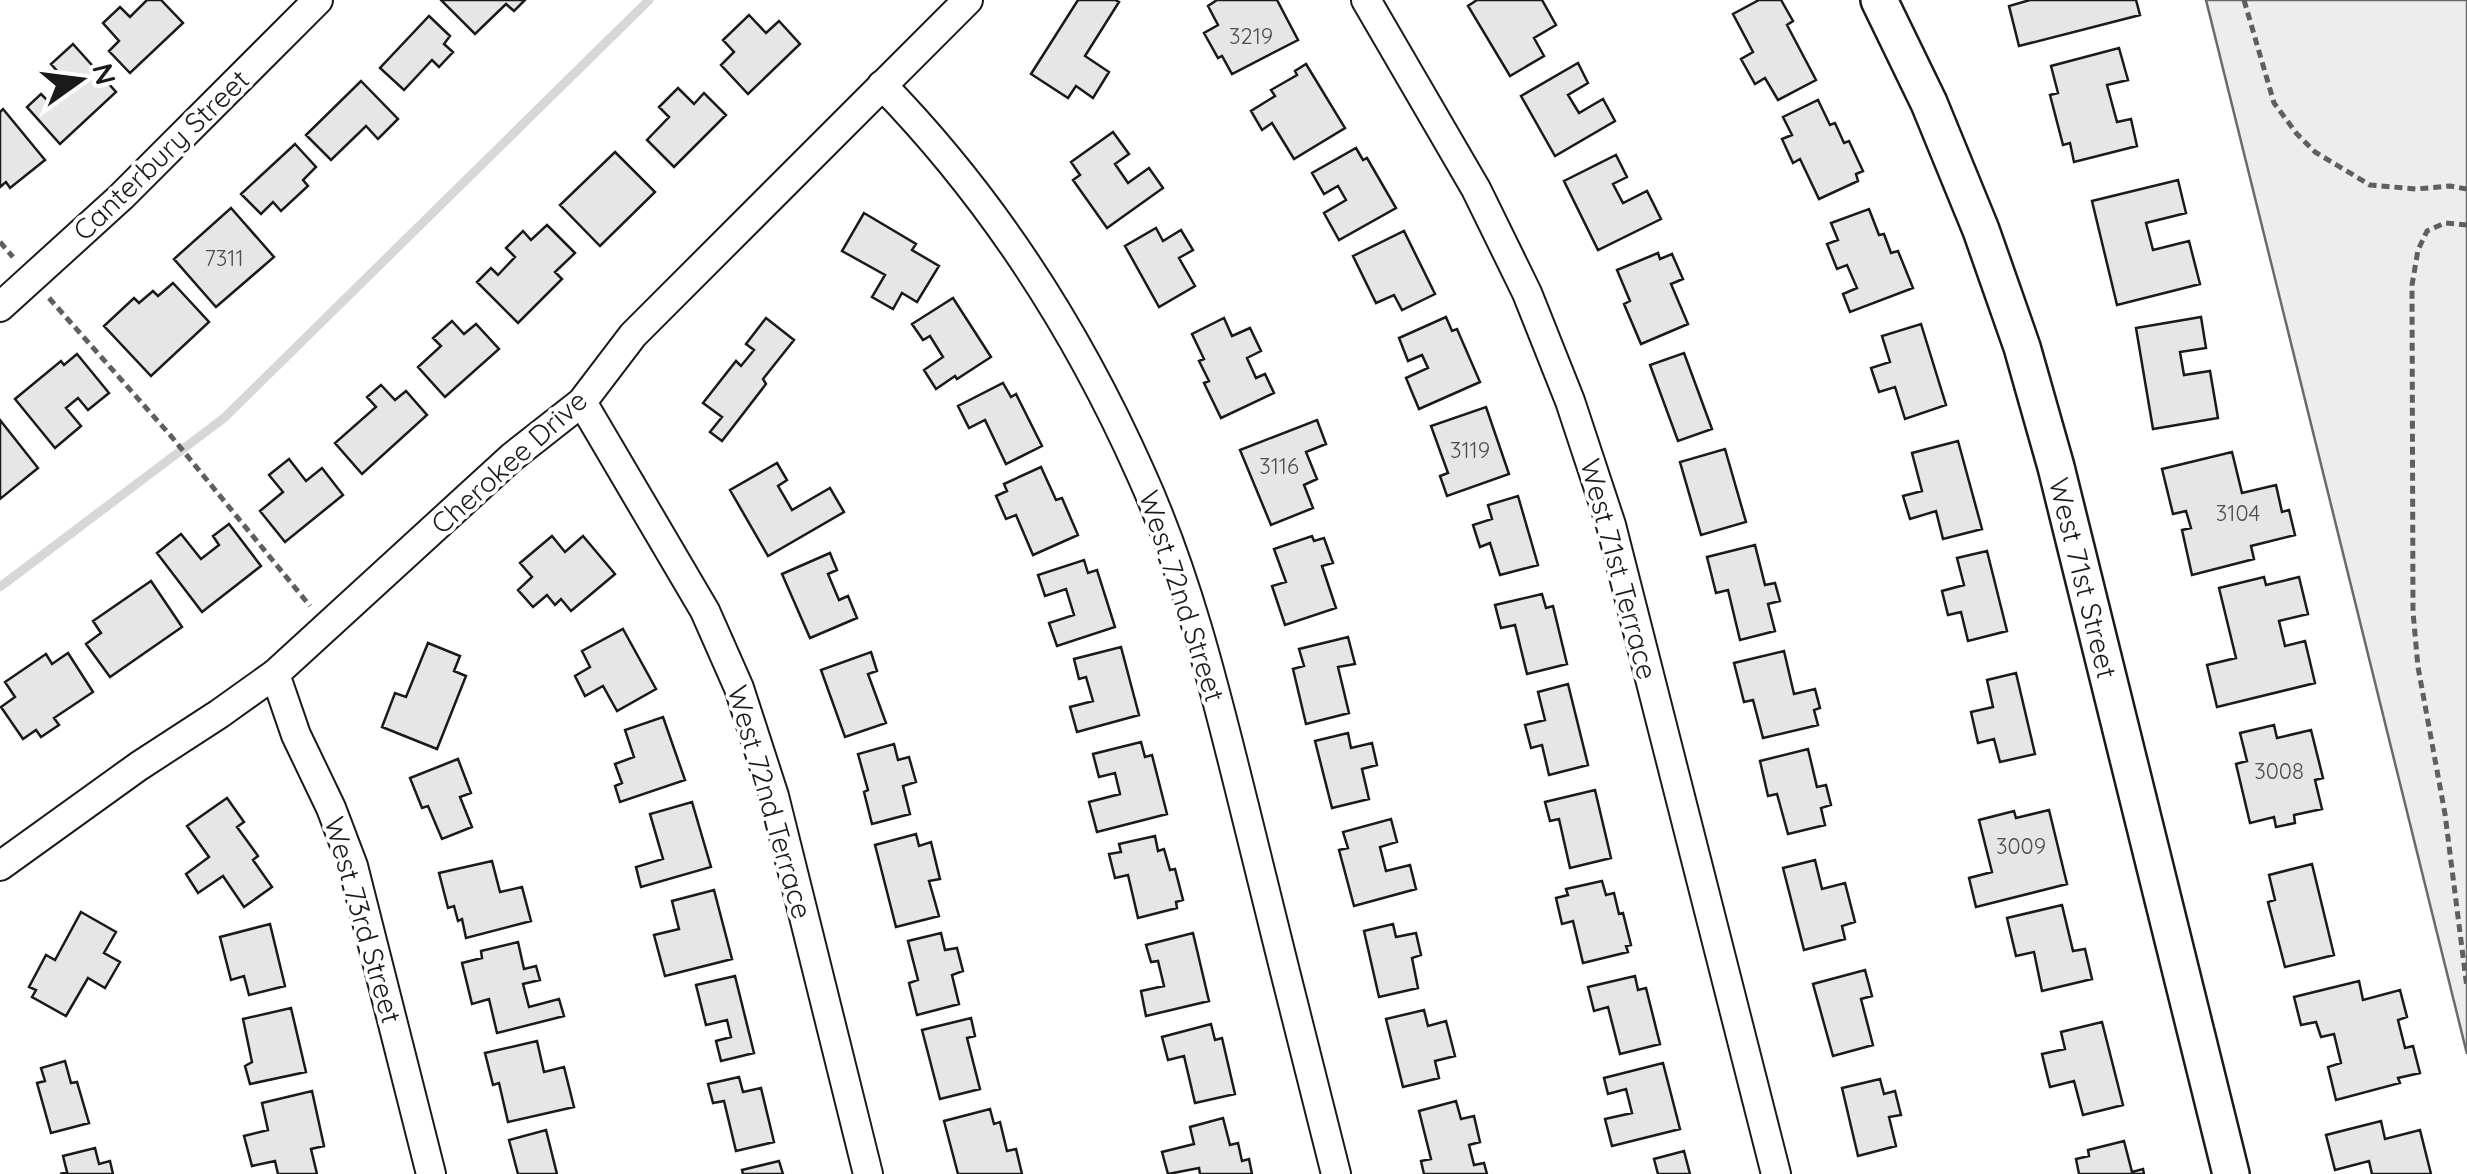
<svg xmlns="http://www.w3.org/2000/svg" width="2467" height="1174" viewBox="0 0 2467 1174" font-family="Quicksand,sans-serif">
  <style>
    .built { fill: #ededed; stroke: #6a6a6a; stroke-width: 2.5 }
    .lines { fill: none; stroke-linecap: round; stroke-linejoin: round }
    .stream { stroke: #d7d7d7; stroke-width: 9 }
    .building { fill: #e6e6e6; stroke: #1a1a1a; stroke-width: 2.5 }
    .minor-casing { stroke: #1a1a1a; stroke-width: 32 }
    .tertiary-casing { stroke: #1a1a1a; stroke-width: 40 }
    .path { stroke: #5f5f5f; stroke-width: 5; stroke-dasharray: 8 5; stroke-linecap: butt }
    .minor { stroke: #fff; stroke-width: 28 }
    .tertiary { stroke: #fff; stroke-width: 35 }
    .labels { text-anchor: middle; stroke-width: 8; stroke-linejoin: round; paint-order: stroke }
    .number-label { font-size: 22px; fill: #4d4d4d }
    .street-label { font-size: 28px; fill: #1a1a1a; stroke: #fff }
  </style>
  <rect width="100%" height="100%" fill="#fff"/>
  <path class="built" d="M 2206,0 L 2467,0 L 2467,1054 Z"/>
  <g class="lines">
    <path class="stream" d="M 0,587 L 224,418 L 649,0"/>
  </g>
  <path class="building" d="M 147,0 L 161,0 L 183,23 L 130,73 L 109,51 L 119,41 L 103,23 L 120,7 L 130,17 Z
    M 441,0 L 525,0 L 514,11 L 506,4 L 475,34 Z
    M 1078,0 L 1115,0 L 1119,2 L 1085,56 L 1109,72 L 1093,98 L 1076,86 L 1068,98 L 1031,74 Z
    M 1217,0 L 1277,0 L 1298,40 L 1232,74 L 1222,56 L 1218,58 L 1204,33 L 1218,25 L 1208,6 Z
    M 1477,0 L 1542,0 L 1556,25 L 1534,38 L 1544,56 L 1510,76 L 1468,6 Z
    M 1759,0 L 1781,0 L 1793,21 L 1787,25 L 1816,80 L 1778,100 L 1765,78 L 1755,84 L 1741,59 L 1753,52 L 1733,14 Z
    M 2030,0 L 2136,0 L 2140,15 L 2019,46 L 2009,6 Z
    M 749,15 L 766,33 L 779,21 L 800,44 L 748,94 L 721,65 L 734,52 L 723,40 Z
    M 429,16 L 450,36 L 444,44 L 453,52 L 439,67 L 432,60 L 404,90 L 380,68 Z
    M 73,44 L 116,92 L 60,144 L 27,107 L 41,94 L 47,100 L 66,81 L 51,64 Z
    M 2119,48 L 2128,80 L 2107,85 L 2117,122 L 2131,119 L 2137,146 L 2074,162 L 2070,143 L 2063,145 L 2050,95 L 2058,93 L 2051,66 Z
    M 1578,63 L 1588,83 L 1568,95 L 1579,113 L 1603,99 L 1615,121 L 1555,156 L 1521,96 Z
    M 1306,64 L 1345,128 L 1294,159 L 1272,123 L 1262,130 L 1251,111 L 1275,96 L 1271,90 L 1297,75 L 1295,71 Z
    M 361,81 L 398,119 L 378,139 L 366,126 L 331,160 L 306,135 Z
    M 678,88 L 694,104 L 704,93 L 726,115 L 674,167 L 647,140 L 669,117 L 659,107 Z
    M 1818,100 L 1830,125 L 1835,123 L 1844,143 L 1849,141 L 1863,171 L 1856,174 L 1858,181 L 1819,199 L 1800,159 L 1793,163 L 1782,139 L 1792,135 L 1783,117 Z
    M 3,109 L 45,160 L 10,188 L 6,182 L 0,187 L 0,112 Z
    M 1113,132 L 1129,154 L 1115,164 L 1128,183 L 1149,168 L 1163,188 L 1107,228 L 1073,180 L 1080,175 L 1071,162 Z
    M 295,144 L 316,167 L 303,180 L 308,186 L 281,211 L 273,202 L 261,214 L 241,194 Z
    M 1356,148 L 1363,160 L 1367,158 L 1396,208 L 1339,240 L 1324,213 L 1346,200 L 1338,186 L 1324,194 L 1312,173 Z
    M 615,152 L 655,192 L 600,246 L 560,205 Z
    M 1616,155 L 1627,177 L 1613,184 L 1623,203 L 1647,191 L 1661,219 L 1598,250 L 1564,181 Z
    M 2178,180 L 2186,213 L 2146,223 L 2153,250 L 2189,241 L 2200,284 L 2117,305 L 2092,201 Z
    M 231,208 L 274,257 L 216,307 L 174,259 Z
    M 1869,209 L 1879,235 L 1884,234 L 1891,253 L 1898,251 L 1913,288 L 1850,312 L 1843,294 L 1857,288 L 1847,265 L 1837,269 L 1827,244 L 1838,240 L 1831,223 Z
    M 864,213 L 916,244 L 912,250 L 939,266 L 917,302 L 902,293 L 893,309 L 872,297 L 885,275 L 842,251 Z
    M 547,225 L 575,253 L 555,272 L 562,279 L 518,323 L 477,282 L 491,268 L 498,275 L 515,257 L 506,248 L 523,231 L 531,240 Z
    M 1156,228 L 1163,241 L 1181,230 L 1193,250 L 1179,258 L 1195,286 L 1159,307 L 1125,246 Z
    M 1404,231 L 1435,294 L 1402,310 L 1394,295 L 1376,303 L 1353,256 Z
    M 1658,253 L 1660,259 L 1672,254 L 1683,279 L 1671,284 L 1688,324 L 1641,344 L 1624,304 L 1630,301 L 1617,270 Z
    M 173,283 L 209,322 L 151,376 L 104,326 L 134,298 L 139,303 L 153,291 L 158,296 Z
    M 953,298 L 991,357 L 957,379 L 955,376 L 936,389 L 924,370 L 943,357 L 930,336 L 923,340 L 912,324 Z
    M 1446,317 L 1452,331 L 1457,329 L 1480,382 L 1419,409 L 1406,378 L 1428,368 L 1422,355 L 1408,361 L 1399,338 Z
    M 2201,317 L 2206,348 L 2180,352 L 2184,375 L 2210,371 L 2218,418 L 2153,429 L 2136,328 Z
    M 766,318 L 794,340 L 763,379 L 766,384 L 722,441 L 710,432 L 722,417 L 703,403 L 736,361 L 741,366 L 754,350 L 746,344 Z
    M 1224,318 L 1232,336 L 1250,328 L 1261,351 L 1247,358 L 1256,378 L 1265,374 L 1274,393 L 1221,418 L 1204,383 L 1209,381 L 1199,361 L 1204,359 L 1192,334 Z
    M 452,321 L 464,334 L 476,324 L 499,349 L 445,397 L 418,367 L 441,346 L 433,338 Z
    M 1921,324 L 1946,405 L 1905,419 L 1895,387 L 1879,392 L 1871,368 L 1890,362 L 1882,336 Z
    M 1684,353 L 1712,429 L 1678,441 L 1650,365 Z
    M 77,354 L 109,393 L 88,410 L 78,398 L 66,408 L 81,426 L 55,448 L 15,399 L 61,361 L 64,365 Z
    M 1003,383 L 1011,397 L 1016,394 L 1042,446 L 1006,464 L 985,420 L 969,428 L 958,406 Z
    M 381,385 L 395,400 L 406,391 L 427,415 L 362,474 L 335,443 L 376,407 L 367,397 Z
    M 1486,407 L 1509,474 L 1447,496 L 1440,476 L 1448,473 L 1431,426 Z
    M 0,420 L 38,468 L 0,499 Z
    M 1317,420 L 1326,444 L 1306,452 L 1317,479 L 1304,485 L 1313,508 L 1271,525 L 1240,450 Z
    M 1958,441 L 1982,529 L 1943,539 L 1936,511 L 1910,519 L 1903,496 L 1922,491 L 1912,453 Z
    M 1725,449 L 1746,522 L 1701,535 L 1680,462 Z
    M 2232,452 L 2242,493 L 2276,485 L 2282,512 L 2289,510 L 2295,535 L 2251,546 L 2254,559 L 2192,575 L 2182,530 L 2191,528 L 2186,511 L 2173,514 L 2162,469 Z
    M 289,459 L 306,481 L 322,468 L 343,495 L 285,542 L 260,511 L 283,492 L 269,475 Z
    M 777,463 L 787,480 L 778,486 L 792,510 L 830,488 L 844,512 L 768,556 L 730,490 Z
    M 1041,467 L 1056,500 L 1062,498 L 1078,535 L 1033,555 L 1016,515 L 1006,519 L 996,496 L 1007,491 L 1004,484 Z
    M 1518,496 L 1538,565 L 1500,575 L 1490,543 L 1480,547 L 1473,525 L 1492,519 L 1488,505 Z
    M 229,524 L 261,566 L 202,612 L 157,553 L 181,534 L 201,559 L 219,545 L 213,536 Z
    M 552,536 L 565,552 L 583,536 L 615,574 L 571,611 L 561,599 L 555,605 L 547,595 L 533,607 L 518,590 L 532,577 L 520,563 Z
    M 1312,536 L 1314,541 L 1324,538 L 1333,563 L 1322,566 L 1336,608 L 1285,625 L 1272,586 L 1286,582 L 1274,549 Z
    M 1755,545 L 1765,585 L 1775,583 L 1780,601 L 1768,604 L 1775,631 L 1740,640 L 1728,590 L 1716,593 L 1707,557 Z
    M 1987,551 L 2007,631 L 1968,641 L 1961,612 L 1948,615 L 1942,591 L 1964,585 L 1957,558 Z
    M 830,553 L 837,570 L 828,574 L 839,600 L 848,596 L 857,618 L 810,638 L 782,574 Z
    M 1084,560 L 1088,573 L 1097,570 L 1115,627 L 1057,646 L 1049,623 L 1074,615 L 1066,589 L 1045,596 L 1038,575 Z
    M 2264,577 L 2266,585 L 2299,577 L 2308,614 L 2279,621 L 2285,646 L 2305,641 L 2315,683 L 2217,707 L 2207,665 L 2236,658 L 2219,588 Z
    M 151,581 L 182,627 L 110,677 L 86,644 L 101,633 L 93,621 Z
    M 1542,594 L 1546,608 L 1553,606 L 1567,664 L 1527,674 L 1515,625 L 1501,628 L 1495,605 Z
    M 623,629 L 656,689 L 617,711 L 603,686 L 585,696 L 575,676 L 590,667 L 582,651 Z
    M 1348,637 L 1355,664 L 1338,667 L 1349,713 L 1306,724 L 1293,669 L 1304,666 L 1299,649 Z
    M 428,643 L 460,656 L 454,671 L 466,676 L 437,749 L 382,727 L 395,693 L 406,697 Z
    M 1121,647 L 1139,715 L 1077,732 L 1070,707 L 1093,701 L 1086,677 L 1079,679 L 1074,659 Z
    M 1784,651 L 1794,694 L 1815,689 L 1820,708 L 1814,710 L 1818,725 L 1763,738 L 1753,700 L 1744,702 L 1734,663 Z
    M 871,652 L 877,671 L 868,674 L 886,723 L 845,737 L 821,670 Z
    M 68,653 L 93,692 L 54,718 L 59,725 L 41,737 L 36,730 L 23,739 L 1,707 L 15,697 L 5,682 L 46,654 L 52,664 Z
    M 2016,673 L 2035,754 L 2000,762 L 1994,739 L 1978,743 L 1971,712 L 1993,707 L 1987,680 Z
    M 1568,684 L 1588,765 L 1549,775 L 1542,745 L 1531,748 L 1525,725 L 1545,720 L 1538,692 Z
    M 663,717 L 685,780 L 620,802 L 615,786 L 622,783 L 615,764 L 634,757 L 625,730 Z
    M 2274,725 L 2277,738 L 2311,730 L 2323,778 L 2315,780 L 2322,809 L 2294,815 L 2295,823 L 2276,827 L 2274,817 L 2250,823 L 2236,764 L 2247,761 L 2240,733 Z
    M 1348,733 L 1351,748 L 1372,743 L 1377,765 L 1362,769 L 1369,799 L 1332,808 L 1315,741 Z
    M 1141,742 L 1145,757 L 1152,755 L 1167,814 L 1097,832 L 1089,802 L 1120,794 L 1115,773 L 1099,777 L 1093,754 Z
    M 894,744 L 898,760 L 909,757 L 916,782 L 903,786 L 910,814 L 872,824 L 864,792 L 868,790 L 858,754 Z
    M 1808,749 L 1817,787 L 1826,785 L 1831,805 L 1821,808 L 1825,825 L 1788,834 L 1777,794 L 1768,796 L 1760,761 Z
    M 458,759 L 471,793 L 460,797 L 472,827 L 442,839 L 428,806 L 422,808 L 410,778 Z
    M 1595,790 L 1611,858 L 1570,868 L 1559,819 L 1550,821 L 1545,802 Z
    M 227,798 L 244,822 L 237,827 L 258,856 L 253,860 L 272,887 L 244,907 L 223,876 L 198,893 L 186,874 L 209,857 L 187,826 Z
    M 692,802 L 711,867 L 641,887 L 636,867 L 663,859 L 650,814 Z
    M 2049,810 L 2067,884 L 1976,907 L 1969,878 L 1992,872 L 1979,820 L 2014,811 L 2016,818 Z
    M 1391,819 L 1397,842 L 1380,847 L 1386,871 L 1410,865 L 1416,889 L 1354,906 L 1339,850 L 1348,848 L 1343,832 Z
    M 916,834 L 919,846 L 931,842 L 940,879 L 929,881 L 939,916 L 896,927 L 875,845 Z
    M 1155,836 L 1158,851 L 1164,849 L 1170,870 L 1175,869 L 1183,900 L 1176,902 L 1177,908 L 1138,918 L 1128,875 L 1115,878 L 1109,854 L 1121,852 L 1119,844 Z
    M 1815,860 L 1822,889 L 1845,883 L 1855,922 L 1842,926 L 1845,939 L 1804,950 L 1783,868 Z
    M 492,861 L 500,892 L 522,887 L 531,921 L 466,938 L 462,919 L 458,921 L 454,906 L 448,908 L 439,873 Z
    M 2312,864 L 2334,955 L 2285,967 L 2268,902 L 2275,900 L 2269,875 Z
    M 1602,881 L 1606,895 L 1614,893 L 1619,914 L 1623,913 L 1631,945 L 1626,946 L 1628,952 L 1583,963 L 1573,921 L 1562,924 L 1556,898 L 1568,895 L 1566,889 Z
    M 714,890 L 732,959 L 665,976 L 654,935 L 679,929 L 672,901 Z
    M 2062,905 L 2073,951 L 2085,949 L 2092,979 L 2042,991 L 2034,952 L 2016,956 L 2007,918 Z
    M 81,912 L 116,932 L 104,953 L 120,962 L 105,988 L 88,978 L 66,1016 L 32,997 L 36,990 L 29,987 L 46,955 L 55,960 Z
    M 270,924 L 285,986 L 249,995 L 244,976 L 231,980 L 220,937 Z
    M 1393,924 L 1396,937 L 1416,933 L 1421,955 L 1412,958 L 1418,988 L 1379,997 L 1364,931 Z
    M 941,933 L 945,950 L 957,948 L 963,971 L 952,975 L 959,1004 L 917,1015 L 909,983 L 918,980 L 908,941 Z
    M 1193,933 L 1209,1001 L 1146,1016 L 1141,991 L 1164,986 L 1158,961 L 1151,962 L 1146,945 Z
    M 518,942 L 524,969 L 536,966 L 540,980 L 523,984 L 529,1007 L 559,999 L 564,1016 L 497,1033 L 489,999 L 472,1004 L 462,963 L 482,958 L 481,951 Z
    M 1865,970 L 1872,996 L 1861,999 L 1873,1045 L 1833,1056 L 1813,984 Z
    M 735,976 L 754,1053 L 721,1061 L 716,1041 L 731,1037 L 727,1020 L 706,1025 L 696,985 Z
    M 1635,976 L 1638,990 L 1646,988 L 1660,1044 L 1620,1054 L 1608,1007 L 1594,1011 L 1588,987 Z
    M 2359,981 L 2363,1000 L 2400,990 L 2407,1017 L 2398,1020 L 2405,1048 L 2413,1046 L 2420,1073 L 2398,1078 L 2400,1083 L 2336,1100 L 2328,1067 L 2341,1063 L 2334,1034 L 2321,1037 L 2316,1022 L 2301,1025 L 2294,997 Z
    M 291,1008 L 306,1072 L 250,1084 L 245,1066 L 252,1062 L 243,1019 Z
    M 1424,1010 L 1428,1026 L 1446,1021 L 1455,1056 L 1435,1061 L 1439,1078 L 1403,1087 L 1386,1019 Z
    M 971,1018 L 975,1036 L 967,1038 L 980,1089 L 940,1099 L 922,1030 Z
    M 2102,1022 L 2123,1105 L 2083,1115 L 2074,1081 L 2050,1087 L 2042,1054 L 2065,1049 L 2061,1032 Z
    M 1211,1024 L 1215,1040 L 1222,1038 L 1235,1094 L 1195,1103 L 1184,1056 L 1168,1060 L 1162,1037 Z
    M 537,1041 L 544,1072 L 564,1067 L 574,1107 L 508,1122 L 499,1083 L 493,1085 L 485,1053 Z
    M 65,1061 L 71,1083 L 77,1082 L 89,1123 L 51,1133 L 37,1083 L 45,1081 L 41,1068 Z
    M 1663,1063 L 1680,1129 L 1612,1146 L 1605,1119 L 1632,1113 L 1626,1089 L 1608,1094 L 1604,1078 Z
    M 739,1077 L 743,1092 L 761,1088 L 774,1142 L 736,1151 L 724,1101 L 713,1103 L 708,1084 Z
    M 1880,1079 L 1884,1094 L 1895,1091 L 1901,1115 L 1889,1117 L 1896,1146 L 1858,1156 L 1842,1088 Z
    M 312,1091 L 324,1146 L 311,1149 L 317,1174 L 278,1174 L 275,1161 L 252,1166 L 244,1136 L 268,1130 L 262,1103 Z
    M 1456,1101 L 1461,1119 L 1474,1116 L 1480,1142 L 1469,1145 L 1474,1165 L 1484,1163 L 1487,1174 L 1424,1174 L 1421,1161 L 1431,1159 L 1419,1111 Z
    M 990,1109 L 994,1124 L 1000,1122 L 1007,1151 L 1016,1149 L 1022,1174 L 958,1174 L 944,1121 Z
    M 1223,1118 L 1230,1145 L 1238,1143 L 1242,1161 L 1249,1159 L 1252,1174 L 1200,1174 L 1199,1168 L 1168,1174 L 1162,1152 L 1194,1144 L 1190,1127 Z
    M 2381,1121 L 2385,1139 L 2420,1130 L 2431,1174 L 2372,1174 L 2369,1161 L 2335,1170 L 2326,1135 Z
    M 546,1130 L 557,1174 L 518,1174 L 509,1140 Z
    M 2124,1141 L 2132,1172 L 2143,1169 L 2144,1174 L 2079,1174 L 2076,1159 L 2089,1156 L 2088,1150 Z
    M 95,1148 L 99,1164 L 110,1161 L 113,1174 L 60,1174 L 67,1172 L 63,1156 Z
    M 1684,1151 L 1690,1174 L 1658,1174 L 1654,1159 Z
    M 779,1161 L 783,1174 L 743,1174 L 742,1170 Z"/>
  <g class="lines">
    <defs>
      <path id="minor" d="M 1366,0 L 1476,189 L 1527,293 L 1570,401 L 1611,525 L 1776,1174
        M 882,85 C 992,198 1077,330 1141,474 C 1189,580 1216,694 1244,806 C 1274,929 1305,1051 1336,1174
        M 0,307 L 121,197 L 318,0
        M 582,402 L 705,611 L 739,688 L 774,796 L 868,1174
        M 275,674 L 296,735 L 331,808 L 353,866 L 431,1174
        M 0,866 L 139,766 L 219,714 L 275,674 L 512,457 L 582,402 L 633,335 L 968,0"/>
      <path id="tertiary" d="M 1879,0 L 1929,103 L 1981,230 L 2022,347 L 2056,467 L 2231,1174"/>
    </defs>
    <use href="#minor" class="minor-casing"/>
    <use href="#tertiary" class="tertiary-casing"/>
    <path class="path" d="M 2244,0 L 2274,103 L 2297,134 L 2315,152 L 2370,185 L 2416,189 L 2450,186 L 2467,189
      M 2467,225 L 2445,223 L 2427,231 L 2418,250 L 2412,285 L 2413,612 L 2418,667 L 2445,814 L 2467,988
      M 0,242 L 13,257
      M 49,298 L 171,436 L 310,606"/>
    <use href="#minor" class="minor"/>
    <use href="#tertiary" class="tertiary"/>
  </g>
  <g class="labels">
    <g class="number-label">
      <text x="1251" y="44">3219</text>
      <text x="224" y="266">7311</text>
      <text x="1470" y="458">3119</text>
      <text x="1279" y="474">3116</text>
      <text x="2238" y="521">3104</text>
      <text x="2279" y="779">3008</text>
      <text x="2021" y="854">3009</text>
    </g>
    <g class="street-label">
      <text transform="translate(161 155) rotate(-44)" y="10">Canterbury Street</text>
      <text transform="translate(509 462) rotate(-42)" y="10">Cherokee Drive</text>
      <text transform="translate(1619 569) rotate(75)" y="10">West 71st Terrace</text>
      <text transform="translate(2083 578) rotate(76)" y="10">West 71st Street</text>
      <text transform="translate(1182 596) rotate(72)" y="10">West 72nd Street</text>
      <text transform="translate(770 802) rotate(74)" y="10">West 72nd Terrace</text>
      <text transform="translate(363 920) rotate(74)" y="10">West 73rd Street</text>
    </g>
  </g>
  <g transform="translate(80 80) rotate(76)" stroke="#ffffff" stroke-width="8" paint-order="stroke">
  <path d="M0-8L18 38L0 25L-18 38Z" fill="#1a1a1a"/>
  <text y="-15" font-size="28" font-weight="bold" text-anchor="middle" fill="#1a1a1a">N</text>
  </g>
</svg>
